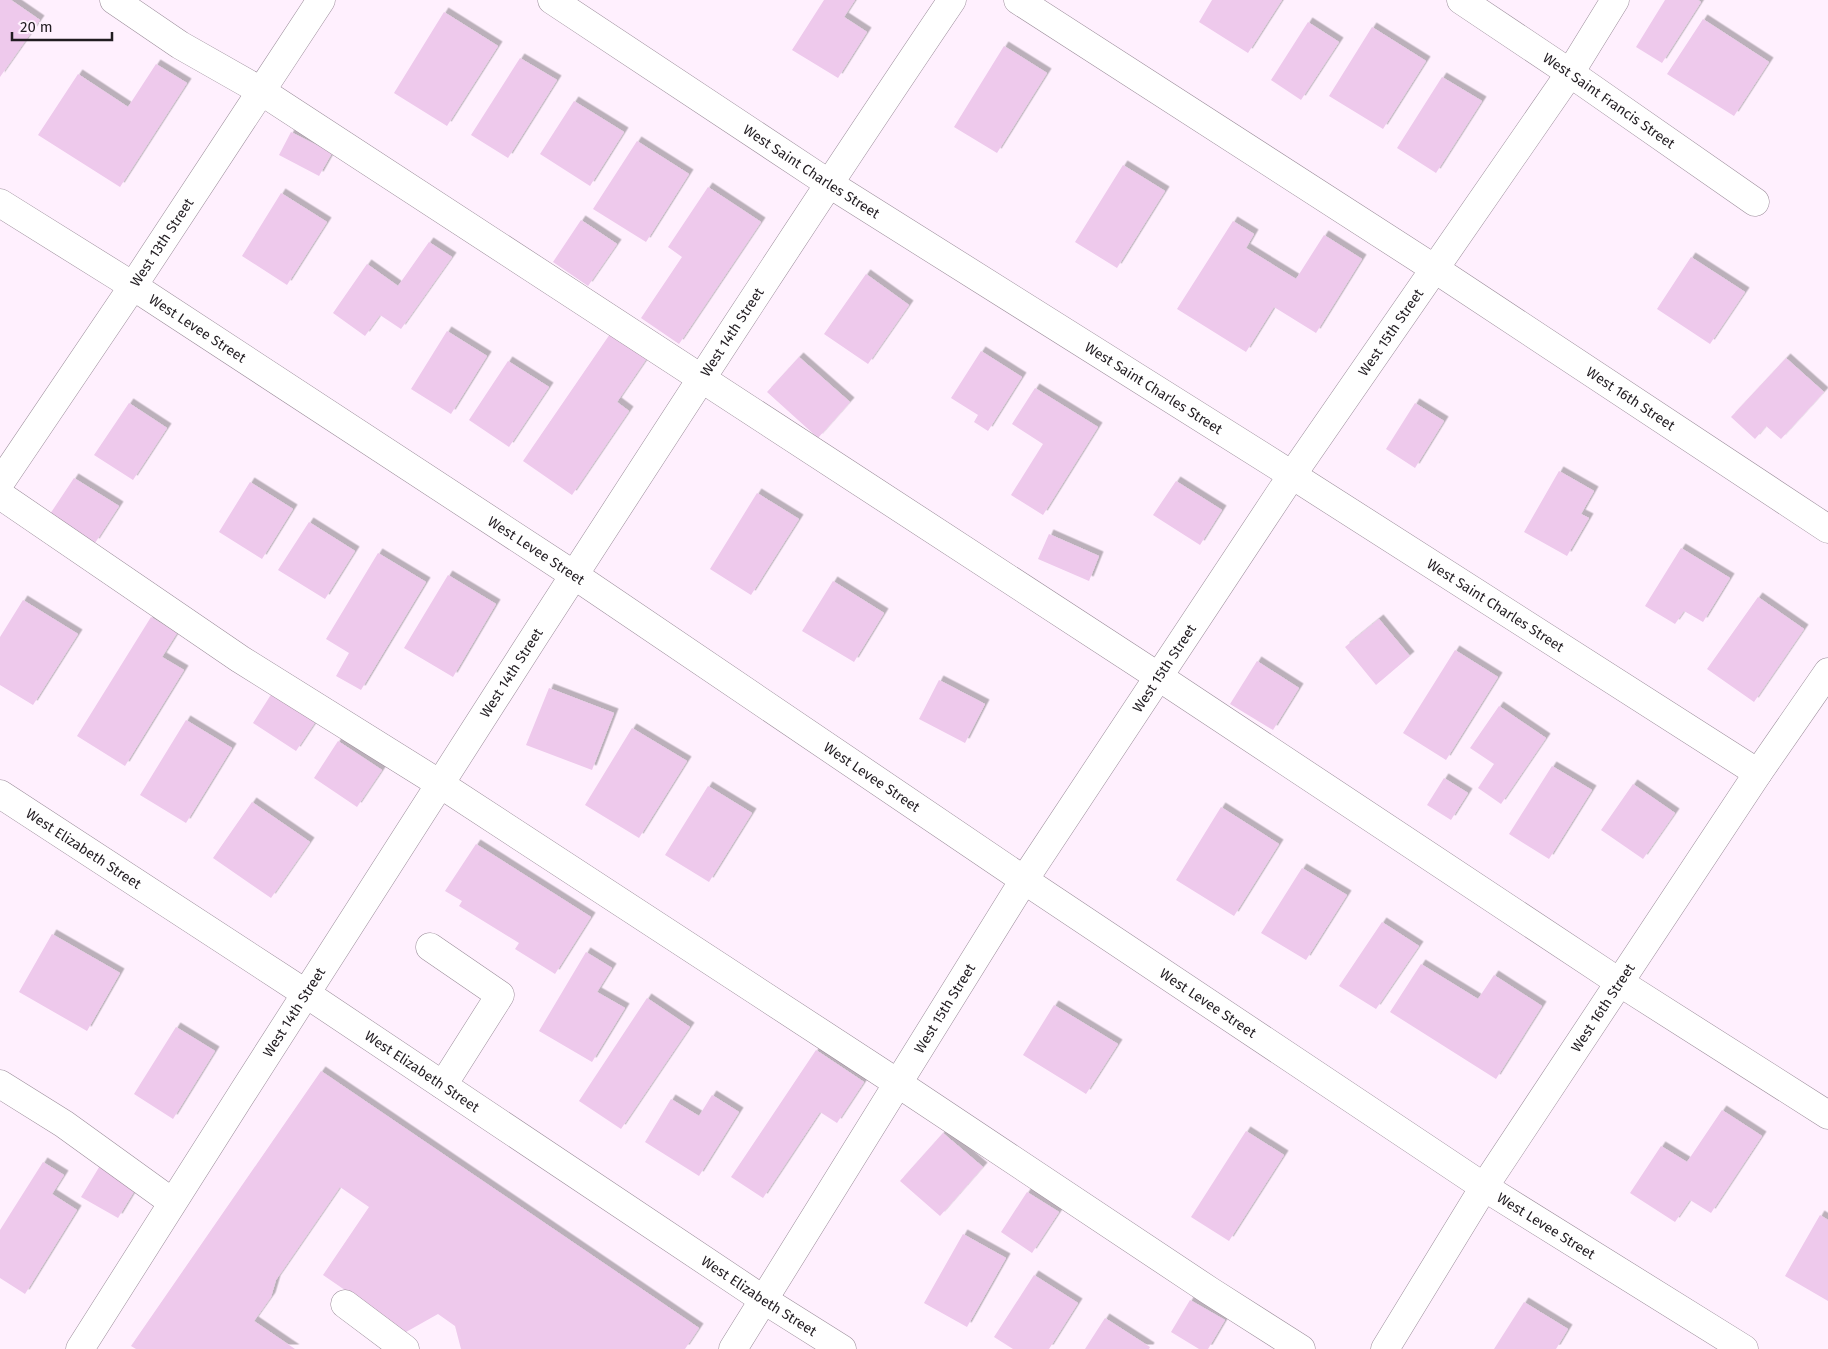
<svg xmlns="http://www.w3.org/2000/svg" width="1828" height="1349" viewBox="0 0 1828 1349" font-family="'Fira Sans',sans-serif">
  <style>
    .building { fill: #eec9ec; filter: url(#shadow) }
    .lines { fill: none; stroke-linecap: round; stroke-linejoin: round }
    .minor-casing { stroke: #9b8d9a; stroke-width: 29 }
    .minor { stroke: #fff; stroke-width: 28 }
    .labels { text-anchor: middle; stroke-width: 5; stroke-linejoin: round; paint-order: stroke }
    .street-label { font-size: 14px; fill: #211c21; stroke: #fff0fe }
  </style>
  <defs>
    <filter id="shadow"><feDropShadow dx="4.5" dy="-4.5" stdDeviation="0" flood-color="#0004"/></filter>
  </defs>
  <rect width="100%" height="100%" fill="#fff0fe"/>
  <path class="building" d="M 0,0 L 11,0 L 40,20 L 0,77 Z
    M 824,0 L 855,0 L 844,17 L 867,32 L 838,78 L 792,50 Z
    M 1212,0 L 1282,0 L 1248,53 L 1199,22 Z
    M 1665,0 L 1698,0 L 1701,2 L 1662,63 L 1636,47 Z
    M 444,12 L 498,46 L 447,126 L 394,93 Z
    M 1703,19 L 1769,62 L 1734,116 L 1667,74 Z
    M 1308,22 L 1339,42 L 1301,100 L 1271,80 Z
    M 1372,27 L 1426,61 L 1383,129 L 1329,96 Z
    M 1004,46 L 1047,73 L 997,153 L 954,127 Z
    M 520,58 L 557,80 L 508,158 L 471,135 Z
    M 156,64 L 187,83 L 120,187 L 38,135 L 78,74 L 128,107 Z
    M 1442,77 L 1482,101 L 1436,173 L 1397,148 Z
    M 574,101 L 624,132 L 590,186 L 540,154 Z
    M 291,132 L 332,153 L 319,176 L 279,155 Z
    M 637,141 L 689,174 L 646,242 L 593,209 Z
    M 1123,165 L 1165,191 L 1117,268 L 1075,242 Z
    M 708,187 L 761,222 L 679,344 L 641,318 L 682,257 L 668,247 Z
    M 281,193 L 327,222 L 287,285 L 242,256 Z
    M 581,220 L 617,244 L 588,286 L 553,262 Z
    M 1233,221 L 1254,234 L 1246,248 L 1296,279 L 1324,235 L 1362,259 L 1316,333 L 1274,307 L 1246,352 L 1177,309 Z
    M 429,242 L 452,257 L 401,329 L 380,315 L 365,336 L 333,313 L 367,264 L 398,286 Z
    M 1691,257 L 1745,292 L 1710,344 L 1657,309 Z
    M 866,274 L 909,305 L 868,364 L 824,334 Z
    M 447,331 L 487,356 L 451,414 L 411,389 Z
    M 610,334 L 647,358 L 617,402 L 629,411 L 572,495 L 523,461 Z
    M 981,351 L 1022,377 L 988,431 L 974,422 L 978,415 L 951,398 Z
    M 799,357 L 850,402 L 818,438 L 767,392 Z
    M 1786,358 L 1824,392 L 1781,439 L 1766,426 L 1755,439 L 1731,417 Z
    M 508,361 L 549,387 L 509,447 L 469,420 Z
    M 1035,388 L 1098,427 L 1043,515 L 1011,495 L 1043,444 L 1012,424 Z
    M 129,403 L 167,428 L 133,480 L 94,455 Z
    M 1415,403 L 1444,421 L 1415,468 L 1386,449 Z
    M 1559,471 L 1594,491 L 1581,514 L 1589,518 L 1567,556 L 1524,532 Z
    M 74,478 L 119,506 L 95,543 L 50,514 Z
    M 1176,481 L 1222,510 L 1200,545 L 1153,515 Z
    M 250,482 L 293,509 L 262,559 L 219,532 Z
    M 757,493 L 799,519 L 751,595 L 710,569 Z
    M 309,522 L 355,551 L 325,599 L 278,570 Z
    M 1049,534 L 1099,556 L 1089,581 L 1038,559 Z
    M 1681,548 L 1730,578 L 1703,622 L 1684,611 L 1675,624 L 1645,606 Z
    M 378,553 L 426,582 L 361,690 L 336,676 L 349,653 L 326,639 Z
    M 448,575 L 496,604 L 453,677 L 404,648 Z
    M 833,581 L 884,613 L 854,662 L 802,631 Z
    M 1758,597 L 1804,629 L 1754,702 L 1707,669 Z
    M 23,600 L 78,634 L 33,705 L 0,685 L 0,637 Z
    M 151,617 L 177,633 L 162,657 L 184,670 L 125,766 L 77,736 Z
    M 1379,619 L 1410,656 L 1376,685 L 1345,647 Z
    M 1455,650 L 1498,677 L 1446,760 L 1403,733 Z
    M 1257,661 L 1299,688 L 1273,730 L 1230,704 Z
    M 939,680 L 985,704 L 965,743 L 919,719 Z
    M 549,688 L 614,713 L 592,770 L 526,745 Z
    M 272,693 L 316,721 L 296,751 L 253,723 Z
    M 1499,706 L 1546,738 L 1501,804 L 1478,788 L 1494,764 L 1470,748 Z
    M 186,720 L 232,748 L 186,823 L 140,795 Z
    M 632,728 L 687,761 L 639,838 L 585,805 Z
    M 338,741 L 382,770 L 357,807 L 314,778 Z
    M 1552,766 L 1592,790 L 1549,859 L 1509,834 Z
    M 1444,778 L 1468,793 L 1451,820 L 1427,805 Z
    M 1633,784 L 1675,813 L 1643,859 L 1601,830 Z
    M 708,786 L 752,813 L 709,882 L 665,855 Z
    M 252,802 L 310,842 L 271,898 L 213,858 Z
    M 1221,807 L 1279,844 L 1234,916 L 1176,880 Z
    M 476,844 L 591,917 L 555,974 L 515,949 L 519,943 L 459,906 L 462,901 L 445,891 Z
    M 1302,868 L 1347,895 L 1306,960 L 1261,933 Z
    M 1382,922 L 1419,946 L 1376,1009 L 1339,986 Z
    M 52,934 L 120,973 L 87,1031 L 19,992 Z
    M 586,952 L 612,968 L 597,992 L 625,1008 L 592,1062 L 539,1031 Z
    M 1421,964 L 1478,999 L 1494,975 L 1542,1006 L 1496,1079 L 1390,1012 Z
    M 647,998 L 690,1027 L 621,1129 L 579,1101 Z
    M 1054,1005 L 1118,1044 L 1086,1094 L 1023,1055 Z
    M 176,1027 L 215,1051 L 173,1119 L 134,1094 Z
    M 816,1050 L 864,1082 L 837,1123 L 820,1112 L 763,1198 L 731,1177 Z
    M 321,1071 L 699,1328 L 685,1349 L 461,1349 L 455,1326 L 438,1314 L 406,1332 L 323,1275 L 369,1207 L 340,1187 L 276,1280 L 271,1297 L 254,1321 L 295,1349 L 136,1349 L 131,1346 Z
    M 712,1095 L 739,1112 L 699,1176 L 645,1142 L 671,1099 L 699,1116 Z
    M 1722,1110 L 1762,1136 L 1711,1213 L 1690,1200 L 1675,1222 L 1630,1193 L 1661,1146 L 1687,1162 Z
    M 1246,1131 L 1284,1155 L 1229,1241 L 1191,1217 Z
    M 943,1133 L 983,1167 L 940,1216 L 900,1181 Z
    M 43,1162 L 64,1175 L 52,1194 L 77,1210 L 25,1294 L 0,1278 L 0,1230 Z
    M 101,1164 L 138,1185 L 118,1218 L 81,1197 Z
    M 1027,1192 L 1059,1212 L 1032,1253 L 1001,1232 Z
    M 1820,1215 L 1828,1220 L 1828,1301 L 1785,1276 Z
    M 963,1234 L 1006,1258 L 967,1327 L 924,1303 Z
    M 1034,1275 L 1078,1303 L 1049,1349 L 1013,1349 L 994,1337 Z
    M 1190,1300 L 1225,1320 L 1208,1349 L 1199,1349 L 1171,1332 Z
    M 1524,1302 L 1568,1329 L 1556,1349 L 1494,1349 Z
    M 1105,1318 L 1150,1347 L 1149,1349 L 1085,1349 Z"/>
  <g class="lines">
    <defs>
      <g id="minor">
        <path d="M 114,0 L 180,45 L 261,91 L 1159,677 L 1619,982 L 1828,1115"/>
        <path id="s1" d="M 552,0 L 828,183 L 1292,475 L 1758,773"/>
        <path id="s2" d="M 1018,0 L 1435,269 L 1828,529"/>
        <path id="s3" d="M 1461,0 L 1570,73 L 1755,202"/>
        <path id="s4" d="M 0,203 L 133,286 L 574,575 L 1024,880 L 1484,1187 L 1744,1349"/>
        <path id="s5" d="M 0,483 L 133,286 L 321,0"/>
        <path d="M 0,495 L 240,659 L 440,784 L 899,1084 L 1210,1291 L 1301,1349"/>
        <path id="s6" d="M 0,794 L 305,993 L 764,1300 L 842,1349"/>
        <path d="M 430,947 L 500,995 L 443,1085"/>
        <path d="M 0,1084 L 64,1124 L 172,1202"/>
        <path d="M 345,1304 L 405,1349"/>
        <path id="s7" d="M 80,1349 C 231,1110 383,872 536,634 C 673,422 810,210 952,0"/>
        <path id="s8" d="M 733,1349 L 1024,880 L 1292,475 L 1570,73 L 1615,0"/>
        <path id="s9" d="M 1385,1349 L 1484,1187 L 1758,773 L 1828,672"/>
      </g>
    </defs>
    <use href="#minor" class="minor-casing"/>
    <use href="#minor" class="minor"/>
  </g>
  <g class="labels">
    <g class="street-label">
      <text dy="5" stroke="none"><textPath href="#s3" startOffset="179">West Saint Francis Street</textPath></text>
      <text dy="5" stroke="none"><textPath href="#s1" startOffset="311">West Saint Charles Street</textPath></text>
      <text dy="5" stroke="none"><textPath href="#s5" startOffset="290">West 13th Street</textPath></text>
      <text dy="5" stroke="none"><textPath href="#s4" startOffset="234">West Levee Street</textPath></text>
      <text dy="5" stroke="none"><textPath href="#s7" startOffset="1208">West 14th Street</textPath></text>
      <text dy="5" stroke="none"><textPath href="#s8" startOffset="1211">West 15th Street</textPath></text>
      <text dy="5" stroke="none"><textPath href="#s1" startOffset="716">West Saint Charles Street</textPath></text>
      <text dy="5" stroke="none"><textPath href="#s2" startOffset="731">West 16th Street</textPath></text>
      <text dy="5" stroke="none"><textPath href="#s4" startOffset="639">West Levee Street</textPath></text>
      <text dy="5" stroke="none"><textPath href="#s1" startOffset="1121">West Saint Charles Street</textPath></text>
      <text dy="5" stroke="none"><textPath href="#s8" startOffset="806">West 15th Street</textPath></text>
      <text dy="5" stroke="none"><textPath href="#s7" startOffset="802">West 14th Street</textPath></text>
      <text dy="5" stroke="none"><textPath href="#s4" startOffset="1044">West Levee Street</textPath></text>
      <text dy="5" stroke="none"><textPath href="#s6" startOffset="100">West Elizabeth Street</textPath></text>
      <text dy="5" stroke="none"><textPath href="#s4" startOffset="1449">West Levee Street</textPath></text>
      <text dy="5" stroke="none"><textPath href="#s9" startOffset="405">West 16th Street</textPath></text>
      <text dy="5" stroke="none"><textPath href="#s8" startOffset="401">West 15th Street</textPath></text>
      <text dy="5" stroke="none"><textPath href="#s7" startOffset="399">West 14th Street</textPath></text>
      <text dy="5" stroke="none"><textPath href="#s6" startOffset="505">West Elizabeth Street</textPath></text>
      <text dy="5" stroke="none"><textPath href="#s4" startOffset="1854">West Levee Street</textPath></text>
      <text dy="5" stroke="none"><textPath href="#s6" startOffset="910">West Elizabeth Street</textPath></text>
    </g>
  </g>
  <path d="M12 32v8h100v-8" fill="none" stroke="#211c21" stroke-width="2.5"/>
  <text x="20" y="32" font-size="15" fill="#211c21" stroke="#fff0fe" stroke-width="4" paint-order="stroke">20 m</text>
</svg>
